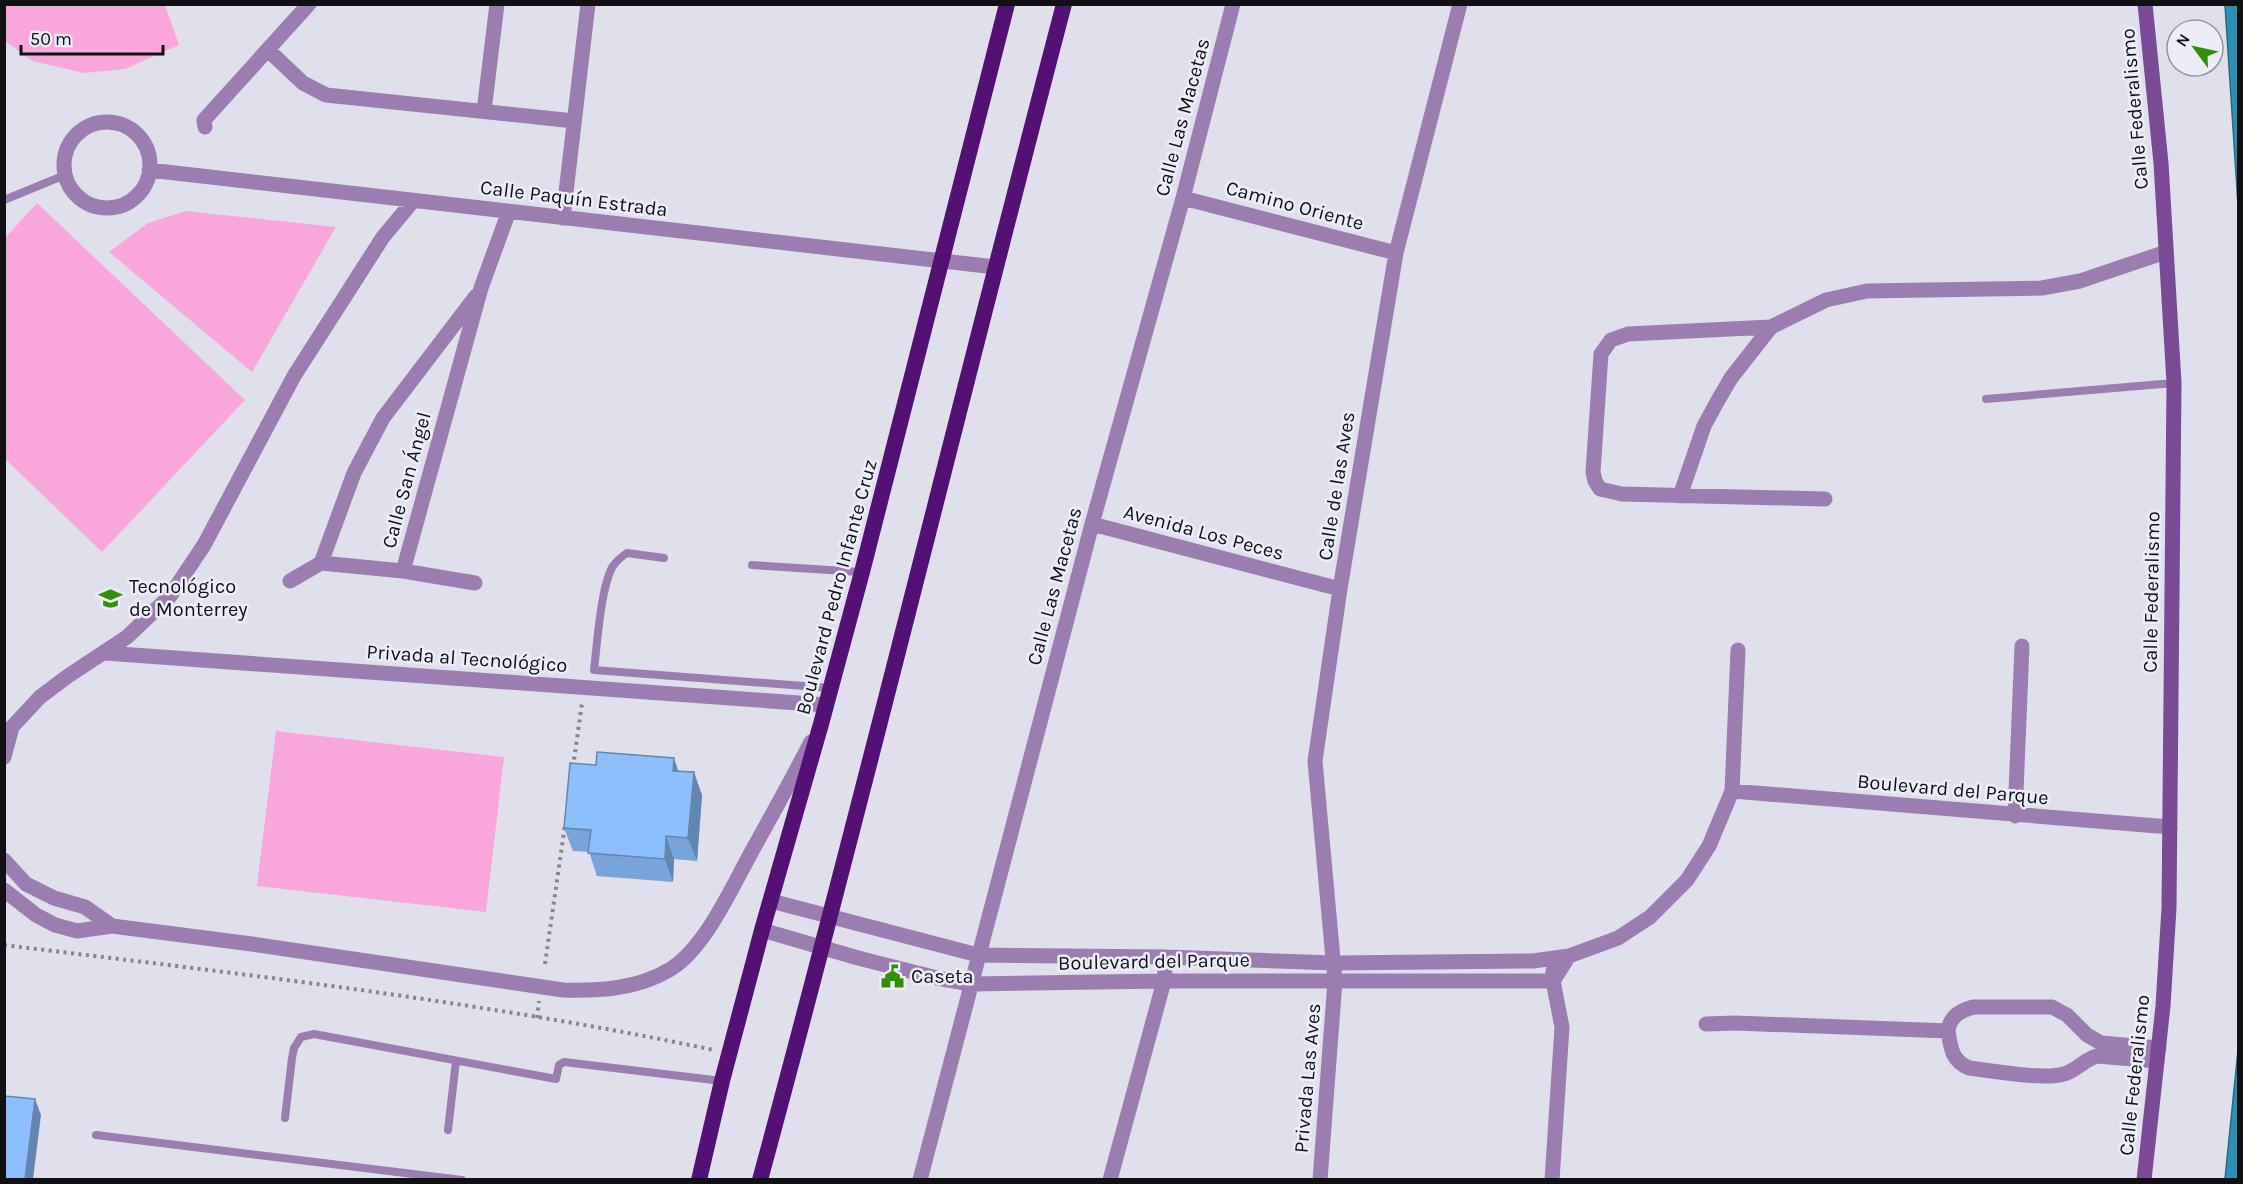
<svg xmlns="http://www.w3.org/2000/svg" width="2243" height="1184" viewBox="0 0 2243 1184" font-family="Karla,sans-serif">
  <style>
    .green { fill: #f9a6dc }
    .water { fill: #2d91b3; stroke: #256b84; stroke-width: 1.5 }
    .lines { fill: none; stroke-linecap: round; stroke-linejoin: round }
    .path { stroke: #85858e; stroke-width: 4; stroke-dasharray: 3 4.5; stroke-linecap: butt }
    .service { stroke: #9c7db1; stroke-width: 8 }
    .minor { stroke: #9c7db1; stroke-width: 15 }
    .secondary { stroke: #7b4a97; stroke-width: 15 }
    .trunk { stroke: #541174; stroke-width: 16 }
    .wall { fill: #79a4d9 }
    .shaded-wall { fill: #6386b0 }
    .building { fill: #8dbffc; stroke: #6386b0; stroke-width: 1.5 }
    .labels { text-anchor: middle; stroke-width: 5; stroke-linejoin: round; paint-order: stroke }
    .street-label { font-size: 20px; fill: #111115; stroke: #ecedf9 }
    .poi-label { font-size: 20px; fill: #111115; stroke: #ecedf9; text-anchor: start }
  </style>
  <rect width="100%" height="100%" fill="#dfe0ec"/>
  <path class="green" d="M 165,5 L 179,45 L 125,69 L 84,73 L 32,61 L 5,41 L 5,5 Z
    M 37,203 L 245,400 L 102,552 L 5,459 L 5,238 Z
    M 186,211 L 336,227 L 252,372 L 109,252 L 148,223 Z
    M 276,731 L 504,757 L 486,912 L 257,886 Z"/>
  <path class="water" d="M 2225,5 L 2238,5 L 2238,205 Z
    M 2238,1050 L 2238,1179 L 2225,1179 Z"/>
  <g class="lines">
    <path class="path" d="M 573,767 L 582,703
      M 4,945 C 242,974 480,1001 714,1050
      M 545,964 L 565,825
      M 537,1018 L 539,1001"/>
    <path class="service" d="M 4,200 L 65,175
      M 1986,399 L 2174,383
      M 664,558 L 627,553 C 621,557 617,560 613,566 C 601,585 597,645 594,670 L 830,688
      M 752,565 L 861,572
      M 285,1118 L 292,1058 L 294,1048 L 301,1037 L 314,1034 L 556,1079 L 559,1065 L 564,1062 L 722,1081
      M 448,1130 L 456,1061
      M 96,1135 L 462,1180"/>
    <path class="minor" d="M 268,50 L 303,83 L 326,95 L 574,121
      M 484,111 L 497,4
      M64 165a43 43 0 1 1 86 0a43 43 0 1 1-86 0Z
      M 205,127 L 204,120 L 309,4
      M 149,170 L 995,267
      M 1183,198 L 1396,253
      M 563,218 L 588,4
      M 1771,327 L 1628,334 L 1611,340 L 1601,354 L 1593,472 L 1595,481 L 1600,489 L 1622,494 L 1825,499
      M 1680,496 L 1704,426 L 1717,402 L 1731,378 L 1771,327 L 1826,300 L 1867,291 L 2042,288 L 2080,281 L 2166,252
      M 1092,524 L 1340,589
      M 321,563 L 354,473 L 383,418 L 476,296
      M 321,563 L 403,571 L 475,583
      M 403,571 L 481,288 L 509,211
      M 290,581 L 321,563
      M 105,653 L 826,705
      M 4,732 L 12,727 L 40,697 L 68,676 L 127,637 L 170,596 L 204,545 L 294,376 L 383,237 L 413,201
      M 4,757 L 12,727
      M 1732,791 L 2170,827
      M 2015,816 L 2022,646
      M 4,860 L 26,884 L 54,898 L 85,907 L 112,926
      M 4,890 L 36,915 L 55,925 L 77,931 L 112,926 L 252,944 L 563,990 C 600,991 637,989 669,970 C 705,949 732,887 752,851 C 772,815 792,779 811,742
      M 771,901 L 978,955 L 1166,957 L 1334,963 L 1533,961 L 1569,956 L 1618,938 L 1650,917 L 1687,880 L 1709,846 L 1732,791 L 1738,650
      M 762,930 L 858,958 L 937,978 L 971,984 L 1164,981 L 1553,981 L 1569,956
      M 1706,1024 L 1735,1023 L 1948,1031 C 1950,1016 1960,1011 1973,1007 L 2052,1007 L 2067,1015 L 2087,1035 L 2101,1043 L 2159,1048
      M 1948,1031 C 1951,1049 1952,1061 1969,1068 C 1993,1071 2043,1080 2064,1074 C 2077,1070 2085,1059 2097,1056 L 2157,1061
      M 920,1180 L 1092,524 L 1183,198 L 1233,4
      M 1110,1180 L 1164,981 L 1166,957
      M 1320,1180 L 1335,981 L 1315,761 L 1340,589 L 1396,253 L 1460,4
      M 1552,1180 L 1562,1027 L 1553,981 L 1553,971"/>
    <path class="secondary" d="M 2144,1180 L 2163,1006 L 2169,908 L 2174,383 L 2161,163 L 2145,4"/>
    <path class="trunk" d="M 699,1180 L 722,1081 L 762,930 L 821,724 L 862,572 L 1007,4
      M 760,1180 C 866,789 961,396 1064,4"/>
  </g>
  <path class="wall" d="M 678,771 L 702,795 L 697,861 L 674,859 L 673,882 L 597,876 L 589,852 L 573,851 L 564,828 Z"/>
  <path class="shaded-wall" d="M 674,758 L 682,782 L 673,771 Z
    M 694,772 L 702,795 L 697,861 L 688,838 Z
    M 666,836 L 674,859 L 673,882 L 665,859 Z
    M 35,1099 L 41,1115 L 33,1179 L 25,1179 Z"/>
  <path class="building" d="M 597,752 L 674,758 L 673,771 L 694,772 L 688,838 L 666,836 L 665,859 L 588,853 L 591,830 L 564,828 L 570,763 L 596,765 Z
    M 4,1096 L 35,1099 L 25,1179 L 4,1179 Z"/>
  <defs>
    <symbol id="university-bare" viewBox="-9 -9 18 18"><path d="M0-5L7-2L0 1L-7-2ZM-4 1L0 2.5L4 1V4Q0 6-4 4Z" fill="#319008" stroke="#ecedf9" stroke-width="2.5" paint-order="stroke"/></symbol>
    <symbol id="civic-bare" viewBox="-9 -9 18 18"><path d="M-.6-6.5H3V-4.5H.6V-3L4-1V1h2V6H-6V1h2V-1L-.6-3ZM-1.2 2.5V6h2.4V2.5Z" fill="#319008" stroke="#ecedf9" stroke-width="2.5" paint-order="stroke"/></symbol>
  </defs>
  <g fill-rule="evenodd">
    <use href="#university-bare" x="94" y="582" width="33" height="33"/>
    <use href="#civic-bare" x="876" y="960" width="33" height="33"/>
  </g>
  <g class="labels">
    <g class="street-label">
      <text transform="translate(2134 109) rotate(-95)" y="7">Calle Federalismo</text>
      <text transform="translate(1182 117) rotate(-75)" y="7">Calle Las Macetas</text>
      <text transform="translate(574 198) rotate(7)" y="7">Calle Paquín Estrada</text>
      <text transform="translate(1295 205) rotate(15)" y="7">Camino Oriente</text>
      <text transform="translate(406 480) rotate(-75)" y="7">Calle San Ángel</text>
      <text transform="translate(1336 486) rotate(-81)" y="7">Calle de las Aves</text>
      <text transform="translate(1204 532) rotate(15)" y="7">Avenida Los Peces</text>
      <text transform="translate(1054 586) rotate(-75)" y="7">Calle Las Macetas</text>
      <text transform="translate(836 587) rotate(-75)" y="7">Boulevard Pedro Infante Cruz</text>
      <text transform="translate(2151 592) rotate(-89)" y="7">Calle Federalismo</text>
      <text transform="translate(467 658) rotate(4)" y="7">Privada al Tecnológico</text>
      <text transform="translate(1953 789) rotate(5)" y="7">Boulevard del Parque</text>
      <text transform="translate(1154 961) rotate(-1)" y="7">Boulevard del Parque</text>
      <text transform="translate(2134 1075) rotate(-84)" y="7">Calle Federalismo</text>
      <text transform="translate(1307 1078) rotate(-85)" y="7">Privada Las Aves</text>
    </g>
    <g class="poi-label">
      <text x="129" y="593">Tecnológico<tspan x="129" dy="23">de Monterrey</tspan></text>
      <text x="911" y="983">Caseta</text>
    </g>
  </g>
  <rect width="2243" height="1184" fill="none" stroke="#111115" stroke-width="12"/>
  <g transform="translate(2195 48) rotate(303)"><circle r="28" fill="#ecedf9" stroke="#94959e" stroke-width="1.5"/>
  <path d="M0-4.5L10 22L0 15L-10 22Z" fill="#319008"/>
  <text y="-9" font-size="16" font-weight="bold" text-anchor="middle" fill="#111115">N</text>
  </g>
  <path d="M21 45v9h142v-9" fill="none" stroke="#111115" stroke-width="3"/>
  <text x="30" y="45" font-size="18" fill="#111115" stroke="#ecedf9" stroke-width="4.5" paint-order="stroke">50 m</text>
</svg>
